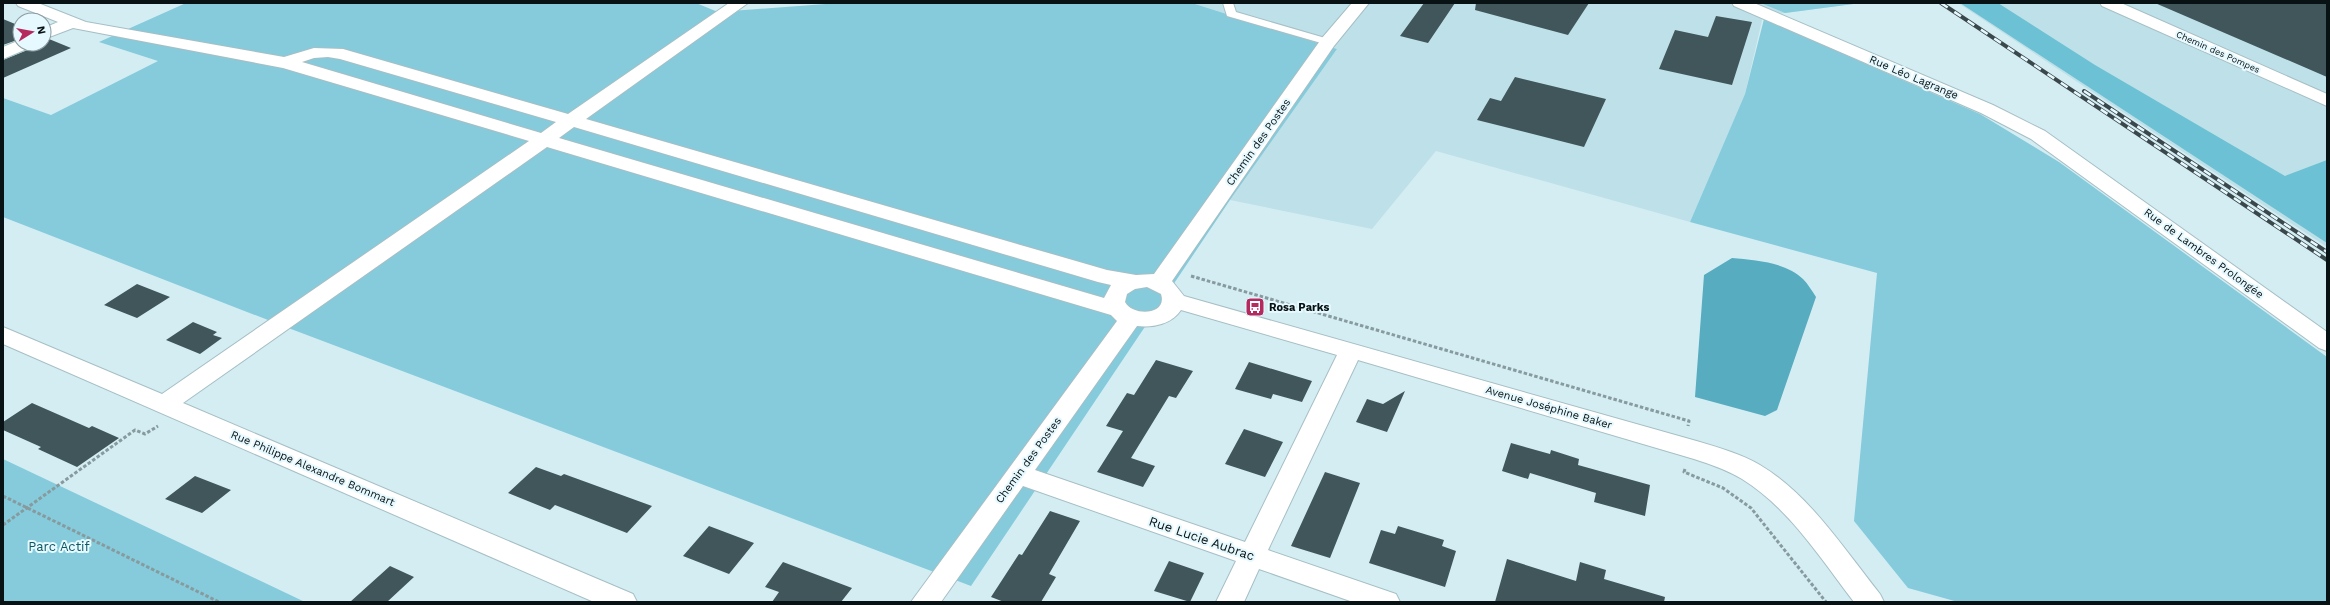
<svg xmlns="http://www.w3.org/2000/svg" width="2330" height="605" viewBox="0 0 2330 605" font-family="'Work Sans',sans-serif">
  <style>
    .built { fill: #bee0e8 }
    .green { fill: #85cbdb }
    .forest { fill: #6cc1d4 }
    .water { fill: #57acbf }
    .building { fill: #40565b }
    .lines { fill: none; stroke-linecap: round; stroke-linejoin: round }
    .service-casing { stroke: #a6bfc5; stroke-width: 2 }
    .minor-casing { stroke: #a6bfc5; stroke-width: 2 }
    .path { stroke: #879a9e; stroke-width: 3; stroke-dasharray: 3.5 2; stroke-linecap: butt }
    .service { fill: #fff; fill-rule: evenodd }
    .minor { fill: #fff; fill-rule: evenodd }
    .rail-casing { stroke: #3b484b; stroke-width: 4 }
    .rail { stroke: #e5f9fe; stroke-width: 2.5; stroke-dasharray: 8; stroke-linecap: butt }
    .labels { text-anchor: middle; stroke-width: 4; stroke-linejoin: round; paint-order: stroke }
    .far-street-label { font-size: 9px; fill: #081113; stroke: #e5f9fe }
    .street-label { font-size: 11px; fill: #081113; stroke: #e5f9fe }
    .poi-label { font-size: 11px; font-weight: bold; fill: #081113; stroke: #e5f9fe; text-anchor: start }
    .near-street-label { font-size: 13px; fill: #081113; stroke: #e5f9fe }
    .near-park-label { font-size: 13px; fill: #0d5765; stroke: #e5f9fe }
  </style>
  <rect width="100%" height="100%" fill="#d4edf3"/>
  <path class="built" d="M 1192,3 L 1861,3 L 1763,16 L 1745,94 L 1690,222 L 1436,151 L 1372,229 L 1230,200 L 1337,49 Z
    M 1958,3 L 2327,3 L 2327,247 Z"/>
  <path class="green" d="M 186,3 L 696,3 L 718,12 L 839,3 L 1192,3 L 1337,49 L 1230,200 L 971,586 L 291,329 L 3,217 L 3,98 L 51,115 L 158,61 L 99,42 Z
    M 1761,3 L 1861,3 L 1785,13 Z
    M 1764,19 L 1980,114 L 2059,162 L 2327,357 L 2327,602 L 1958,602 L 1908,588 L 1854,521 L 1877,273 L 1690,222 L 1745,94 Z
    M 3,459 L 305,602 L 3,602 Z"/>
  <path class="forest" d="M 1960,3 L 1998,3 L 2095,65 L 2285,176 L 2327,160 L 2327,243 Z"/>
  <path class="water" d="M 1732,258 C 1755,260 1785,262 1803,279 C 1808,284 1812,291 1816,297 L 1777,410 L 1765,416 L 1695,397 L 1704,275 Z"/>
  <path class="building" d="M 1424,3 L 1455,3 L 1428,43 L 1400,36 Z
    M 1476,3 L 1589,3 L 1568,35 L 1475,10 Z
    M 2155,3 L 2327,3 L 2327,77 Z
    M 1716,16 L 1752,22 L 1732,85 L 1659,69 L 1675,30 L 1708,37 Z
    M 3,19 L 20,26 L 20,39 L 3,45 Z
    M 49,39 L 71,48 L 3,78 L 3,60 L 30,49 L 32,44 L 44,44 L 44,40 Z
    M 1515,77 L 1606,99 L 1584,147 L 1477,120 L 1490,98 L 1501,101 Z
    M 137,284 L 170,297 L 137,318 L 104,305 Z
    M 193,322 L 217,332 L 213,335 L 222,338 L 200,354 L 166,340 Z
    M 1156,360 L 1193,371 L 1176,398 L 1169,396 L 1131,458 L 1155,466 L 1143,487 L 1097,472 L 1123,431 L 1106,426 L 1127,393 L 1134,395 Z
    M 1249,362 L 1312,381 L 1302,402 L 1273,394 L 1271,399 L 1235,389 Z
    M 1405,391 L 1387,432 L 1356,422 L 1367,399 L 1383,404 Z
    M 32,403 L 89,428 L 92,426 L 119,438 L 77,467 L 38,449 L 41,447 L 3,430 L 3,422 Z
    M 1244,429 L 1283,442 L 1265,477 L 1225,464 Z
    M 1511,443 L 1550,454 L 1551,450 L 1579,459 L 1578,465 L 1650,485 L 1645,516 L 1594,502 L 1596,493 L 1530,473 L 1528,479 L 1502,471 Z
    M 536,467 L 561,476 L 564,474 L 652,506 L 627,533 L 555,505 L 550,510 L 508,493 Z
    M 1325,472 L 1360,483 L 1330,558 L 1291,546 Z
    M 195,476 L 231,490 L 202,513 L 165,499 Z
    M 1050,511 L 1080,521 L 1049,574 L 1056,577 L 1041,602 L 1004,602 L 991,597 L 1019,554 L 1022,555 Z
    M 709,526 L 754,543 L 729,574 L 683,556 Z
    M 1398,526 L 1444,540 L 1442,546 L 1456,551 L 1445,587 L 1369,563 L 1381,530 L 1395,534 Z
    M 1507,559 L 1576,581 L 1580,562 L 1606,570 L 1604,579 L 1665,597 L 1664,602 L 1495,602 Z
    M 1169,561 L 1204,573 L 1190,602 L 1154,591 Z
    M 783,562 L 852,588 L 841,602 L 772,602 L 779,592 L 765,587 Z
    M 390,566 L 414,577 L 387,602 L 350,602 Z"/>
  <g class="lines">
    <defs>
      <path id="service" d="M 1223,3 L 1233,3 L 1236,12 L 1332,40 L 1333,42 L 1328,45 L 1227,16 Z"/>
      <path id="minor" d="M 16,3 L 38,3 L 86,22 L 284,57 L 314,48 L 343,49 L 568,114 L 729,3 L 748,3 L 586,119 L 1107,270 L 1136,275 L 1154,274 L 1322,38 L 1352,3 L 1369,3 L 1334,46 L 1172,281 L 1184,296 L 1700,442 C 1720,448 1741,454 1760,465 C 1810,495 1844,549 1880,594 L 1884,602 L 1854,602 C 1821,559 1789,508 1742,479 C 1727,470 1710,464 1694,459 L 1358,360 L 1268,550 L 1396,594 L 1400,602 L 1353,602 L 1259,569 L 1244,602 L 1216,602 L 1236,561 L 1023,486 L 941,602 L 911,602 L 1117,321 L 1111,315 L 547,147 L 183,403 L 633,594 L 637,602 L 594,602 L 3,344 L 3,327 L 162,394 L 529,141 L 283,68 L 73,28 L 44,39 L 44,28 L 58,22 L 18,6 ZM 328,57 L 340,59 L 556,122 L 541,133 L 302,62 L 314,58 ZM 574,127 L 1098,282 L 1111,285 L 1104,298 L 559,138 ZM 1147,287 L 1161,294 C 1168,315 1133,317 1125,302 L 1127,294 L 1135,289 ZM 1181,310 L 1337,355 L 1245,542 L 1035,470 L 1137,326 C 1153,328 1172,324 1181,310 Z
        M 1732,3 L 1754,3 L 1993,105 L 2045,131 L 2327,332 L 2327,351 L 2319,348 L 2031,139 L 1981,113 L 1734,6 Z
        M 2100,3 L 2121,3 L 2327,94 L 2327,106 L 2102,6 Z
        M 20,40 L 20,44 L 31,44 L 29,48 L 3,59 L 3,47 Z"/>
    </defs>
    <use href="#service" class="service-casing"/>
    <use href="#minor" class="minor-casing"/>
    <path class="path" d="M 1191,276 L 1689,421 L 1688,426
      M 1685,469 L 1684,472 L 1723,488 L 1751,508 L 1826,602
      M 3,496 L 219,602
      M 3,525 L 135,430 L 145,434 L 158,426"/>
    <use href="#service" class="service"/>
    <use href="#minor" class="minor"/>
    <defs>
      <path id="rail" d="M 1941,3 L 2327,260
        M 2084,91 L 2327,252"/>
    </defs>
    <use href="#rail" class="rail-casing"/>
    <use href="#rail" class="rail"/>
  </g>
  <defs>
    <symbol id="bus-square" viewBox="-11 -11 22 22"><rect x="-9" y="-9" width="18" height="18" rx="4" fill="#b6295e" stroke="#e5f9fe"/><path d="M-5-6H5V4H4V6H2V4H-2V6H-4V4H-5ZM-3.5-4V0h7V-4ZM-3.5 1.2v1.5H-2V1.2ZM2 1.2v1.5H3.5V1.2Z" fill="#fff"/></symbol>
  </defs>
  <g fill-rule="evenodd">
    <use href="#bus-square" x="1244" y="296" width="22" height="22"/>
  </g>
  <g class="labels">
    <g class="far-street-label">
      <text transform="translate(2218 52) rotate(24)" y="3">Chemin des Pompes</text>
    </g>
    <g class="street-label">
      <text transform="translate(1914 77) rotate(23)" y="4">Rue Léo Lagrange</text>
      <text transform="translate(1258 142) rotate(-55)" y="4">Chemin des Postes</text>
      <text transform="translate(2204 253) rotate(36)" y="4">Rue de Lambres Prolongée</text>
      <text transform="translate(1549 407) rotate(16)" y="4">Avenue Joséphine Baker</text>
      <text transform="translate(1028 460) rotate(-54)" y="4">Chemin des Postes</text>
      <text transform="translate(313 468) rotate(23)" y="4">Rue Philippe Alexandre Bommart</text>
    </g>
    <g class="poi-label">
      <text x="1269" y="311">Rosa Parks</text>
    </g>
    <g class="near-street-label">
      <text transform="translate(1202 538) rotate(19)" y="5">Rue Lucie Aubrac</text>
    </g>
    <g class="near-park-label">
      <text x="59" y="551">Parc Actif</text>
    </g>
  </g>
  <rect width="2330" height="605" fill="none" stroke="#081113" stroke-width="8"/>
  <g transform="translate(32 32) rotate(79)"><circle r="19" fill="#e5f9fe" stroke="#8d9ca0"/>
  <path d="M0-3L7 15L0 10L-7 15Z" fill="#b6295e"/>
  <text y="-6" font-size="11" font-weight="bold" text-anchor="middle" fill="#081113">N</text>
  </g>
</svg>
